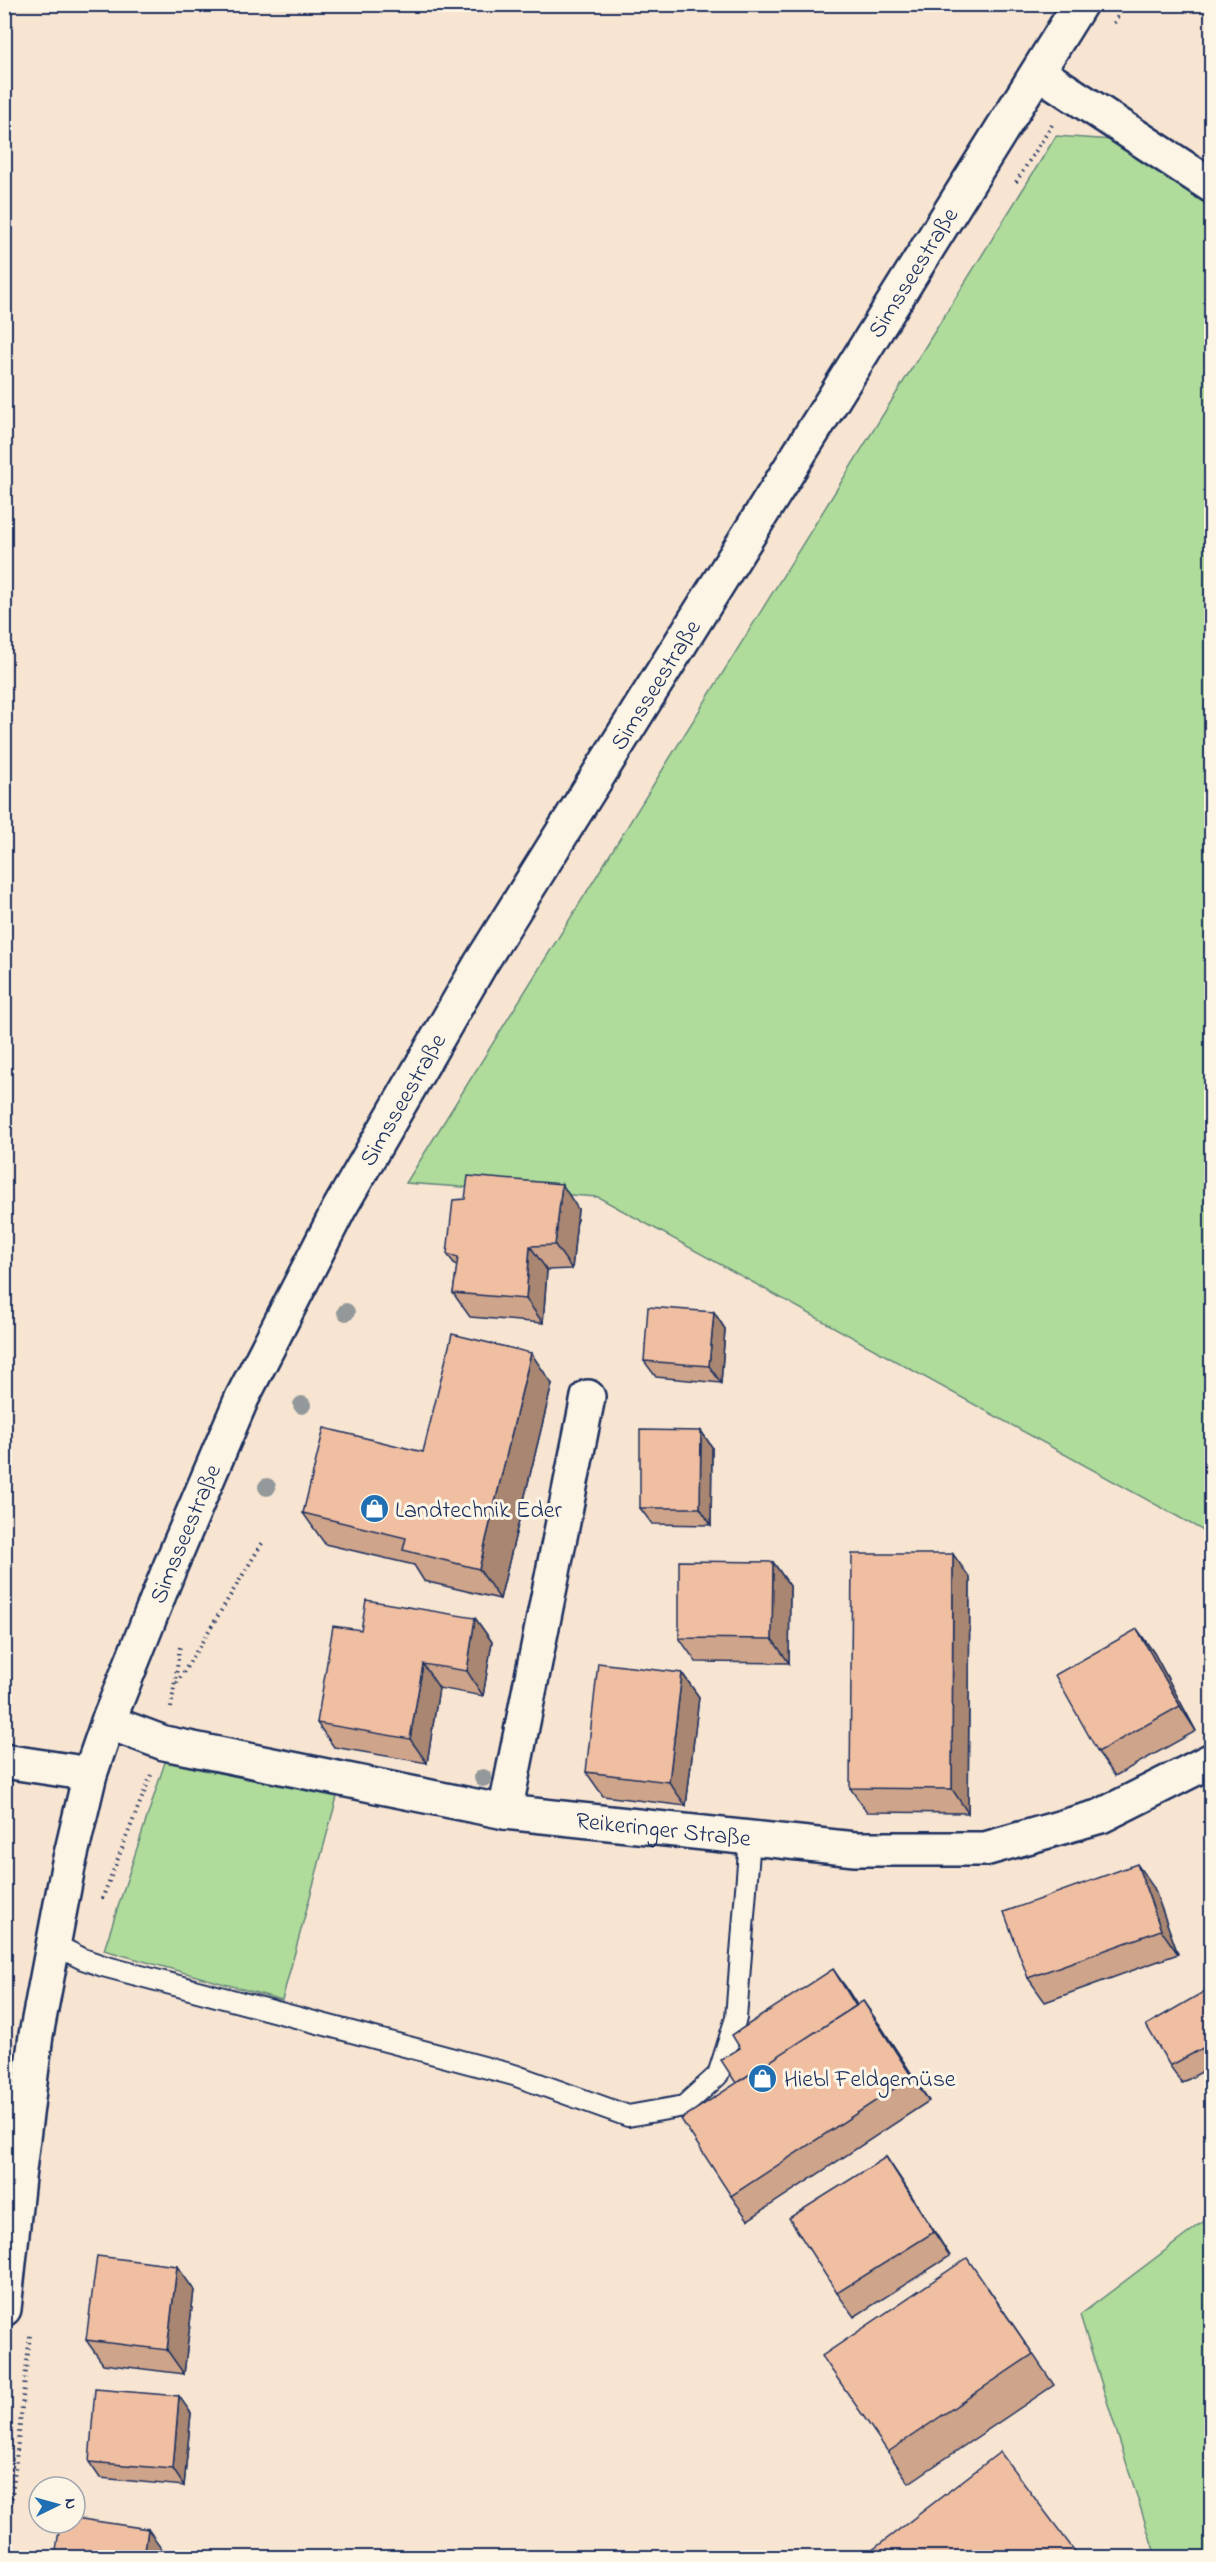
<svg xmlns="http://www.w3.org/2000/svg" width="1216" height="2562" viewBox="0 0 1216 2562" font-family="'Indie Flower',sans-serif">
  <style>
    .green { fill: #afdc9a; stroke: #65867c; stroke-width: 1.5 }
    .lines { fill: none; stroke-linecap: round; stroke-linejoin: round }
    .service-casing { stroke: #1b2f5e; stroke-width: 24 }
    .minor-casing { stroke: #1b2f5e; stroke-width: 38 }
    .secondary-casing { stroke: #1b2f5e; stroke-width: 38 }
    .path { stroke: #1b2f5e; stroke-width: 4; stroke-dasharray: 1.5 4.5; stroke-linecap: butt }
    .service { stroke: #fcf5e5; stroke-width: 20 }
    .minor { stroke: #fcf5e5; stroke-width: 33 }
    .secondary { stroke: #fcf5e5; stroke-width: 33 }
    .tree { fill: #93999a }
    .wall { fill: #cea48a; stroke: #1b2f5e; stroke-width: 1.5 }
    .shaded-wall { fill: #a88671; stroke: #1b2f5e; stroke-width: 1.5 }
    .building { fill: #f0bfa1; stroke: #1b2f5e; stroke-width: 1.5 }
    .labels { text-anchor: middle; stroke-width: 6; stroke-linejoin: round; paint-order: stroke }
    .street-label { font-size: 24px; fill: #1b2f5e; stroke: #fcf5e5 }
    .poi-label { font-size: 24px; fill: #1b2f5e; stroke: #fcf5e5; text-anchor: start }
  </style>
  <rect width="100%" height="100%" fill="#f8e5d1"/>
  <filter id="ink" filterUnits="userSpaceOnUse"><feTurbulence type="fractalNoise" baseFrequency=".0167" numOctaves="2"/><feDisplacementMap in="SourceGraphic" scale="12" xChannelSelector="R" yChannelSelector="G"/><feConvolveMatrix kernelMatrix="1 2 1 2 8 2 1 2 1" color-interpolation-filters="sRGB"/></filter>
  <g filter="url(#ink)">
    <path class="green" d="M 1056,136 L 1113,140 L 1211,206 L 1211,1535 L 598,1197 L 406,1183 Z
      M 165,1762 L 337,1797 L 282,2000 L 104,1950 Z
      M 1211,2216 L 1211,2557 L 1156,2557 L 1080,2315 Z"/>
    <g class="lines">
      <defs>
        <path id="service" d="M 53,1944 L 83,1959 L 103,1966 L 514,2075 L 628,2116 L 684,2106 L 718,2075 L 736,2018 L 750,1838"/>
        <g id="minor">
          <path d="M 1038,72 L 1212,186"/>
          <path id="s1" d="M 108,1722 L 164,1743 L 505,1812 L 855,1849 L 985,1849 L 1101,1816 L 1212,1760"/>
          <path d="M 4,1761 L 90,1774"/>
          <path d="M 505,1812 L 588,1397"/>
        </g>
        <g id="secondary">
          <path id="s2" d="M 4,2309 L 18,2178 L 36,2035 L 68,1867 L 90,1774 L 108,1722 L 170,1567 L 242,1398 L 339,1209 L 481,963 L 1080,4"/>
        </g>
      </defs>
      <use href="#service" class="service-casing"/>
      <use href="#minor" class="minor-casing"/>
      <use href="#secondary" class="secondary-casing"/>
      <path class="path" d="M 1114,23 L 1125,4
        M 1016,182 L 1052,125
        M 177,1683 L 264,1540
        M 171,1708 L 180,1647
        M 102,1899 L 151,1775
        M 5,2558 L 30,2335"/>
      <use href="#service" class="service"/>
      <use href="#minor" class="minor"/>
      <use href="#secondary" class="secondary"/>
    </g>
    <g class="tree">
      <circle cx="346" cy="1312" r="9"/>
      <circle cx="302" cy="1405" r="9"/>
      <circle cx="267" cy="1487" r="9"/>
      <circle cx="483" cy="1778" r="9"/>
    </g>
    <path class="wall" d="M 578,1209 L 572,1269 L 547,1270 L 543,1323 L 470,1317 L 453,1293 L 457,1267 L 447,1254 Z
      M 714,1312 L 725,1329 L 721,1383 L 656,1377 L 644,1361 Z
      M 552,1384 L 500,1599 L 424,1581 L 414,1565 L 325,1544 L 303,1513 L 423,1452 Z
      M 701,1431 L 712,1447 L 711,1525 L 652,1524 L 640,1508 Z
      M 773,1562 L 790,1586 L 789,1663 L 696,1662 L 679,1638 Z
      M 970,1578 L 968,1813 L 867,1812 L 850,1788 Z
      M 475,1618 L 492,1642 L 483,1696 L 439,1688 L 427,1763 L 334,1747 L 317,1723 L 361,1630 Z
      M 1137,1629 L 1154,1653 L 1196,1731 L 1115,1776 L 1098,1752 Z
      M 682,1673 L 699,1697 L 686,1806 L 603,1796 L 586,1772 Z
      M 1154,1888 L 1178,1954 L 1045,2002 L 1028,1978 Z
      M 845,1986 L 857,2005 L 880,2025 L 929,2101 L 748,2220 L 731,2196 L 736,2083 Z
      M 1212,1987 L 1212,2066 L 1182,2083 L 1170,2066 Z
      M 886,2157 L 902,2181 L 950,2256 L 854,2317 L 837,2293 Z
      M 988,2288 L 1054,2385 L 909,2483 L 888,2452 Z
      M 194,2290 L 184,2374 L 103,2364 L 86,2340 Z
      M 191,2413 L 184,2486 L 100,2478 L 89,2462 Z"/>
    <path class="shaded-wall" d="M 562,1184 L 578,1209 L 572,1269 L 555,1245 Z
      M 530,1246 L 547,1270 L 543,1323 L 526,1299 Z
      M 714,1312 L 725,1329 L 721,1383 L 709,1366 Z
      M 531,1353 L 552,1384 L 500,1599 L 479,1569 Z
      M 701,1431 L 712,1447 L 711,1525 L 700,1508 Z
      M 953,1554 L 970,1578 L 968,1813 L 952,1789 Z
      M 773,1562 L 790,1586 L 789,1663 L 772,1639 Z
      M 475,1618 L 492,1642 L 483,1696 L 467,1671 Z
      M 1137,1629 L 1154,1653 L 1196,1731 L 1180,1706 Z
      M 423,1664 L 439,1688 L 427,1763 L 410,1739 Z
      M 682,1673 L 699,1697 L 686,1806 L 669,1782 Z
      M 1137,1864 L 1154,1888 L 1178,1954 L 1161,1930 Z
      M 833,1969 L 845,1986 L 872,2030 L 861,2013 Z
      M 863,2001 L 880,2025 L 929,2101 L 912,2077 Z
      M 886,2157 L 902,2181 L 950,2256 L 934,2232 Z
      M 177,2266 L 194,2290 L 184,2374 L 167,2350 Z
      M 179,2396 L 191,2413 L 184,2486 L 173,2469 Z
      M 148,2529 L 165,2553 L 164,2558 L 144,2558 Z"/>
    <path class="building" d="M 468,1176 L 562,1184 L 555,1245 L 530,1246 L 526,1299 L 453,1293 L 458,1257 L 447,1254 L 453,1200 L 465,1199 Z
      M 648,1307 L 714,1312 L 709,1366 L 644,1361 Z
      M 452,1334 L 531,1353 L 479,1569 L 403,1550 L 406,1538 L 303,1513 L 324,1428 L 423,1452 Z
      M 640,1430 L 701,1431 L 700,1508 L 640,1508 Z
      M 852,1554 L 953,1554 L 952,1789 L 850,1788 Z
      M 679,1561 L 773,1562 L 772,1639 L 679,1638 Z
      M 366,1600 L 475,1618 L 467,1671 L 423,1664 L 410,1739 L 317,1723 L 333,1626 L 361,1630 Z
      M 1137,1629 L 1180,1706 L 1098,1752 L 1055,1675 Z
      M 598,1663 L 682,1673 L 669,1782 L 586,1772 Z
      M 1137,1864 L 1161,1930 L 1028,1978 L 1004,1912 Z
      M 833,1969 L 856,2006 L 736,2083 L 721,2060 L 740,2048 L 732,2035 Z
      M 1212,1987 L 1212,2043 L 1170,2066 L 1146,2025 Z
      M 863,2001 L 912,2077 L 731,2196 L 681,2119 Z
      M 886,2157 L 934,2232 L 837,2293 L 789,2218 Z
      M 97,2256 L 177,2266 L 167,2350 L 86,2340 Z
      M 967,2258 L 1033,2354 L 888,2452 L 822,2356 Z
      M 95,2389 L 179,2396 L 173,2469 L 89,2462 Z
      M 1000,2452 L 1080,2558 L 862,2558 Z
      M 75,2518 L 148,2529 L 144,2558 L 55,2558 L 60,2523 L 75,2523 Z"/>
  </g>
  <defs>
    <symbol id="shop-disc" viewBox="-11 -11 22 22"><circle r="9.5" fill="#1f6fb2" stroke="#fcf5e5"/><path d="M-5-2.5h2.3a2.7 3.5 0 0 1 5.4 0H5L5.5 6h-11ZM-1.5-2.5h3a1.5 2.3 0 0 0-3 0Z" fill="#fff"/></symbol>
  </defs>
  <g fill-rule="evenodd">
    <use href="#shop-disc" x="358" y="1492" width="33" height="33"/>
    <use href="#shop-disc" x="746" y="2062" width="33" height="33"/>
  </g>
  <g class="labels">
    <g class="street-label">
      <text dy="8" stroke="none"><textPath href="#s2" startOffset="2259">Simsseestraße</textPath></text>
      <text dy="8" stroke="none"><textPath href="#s2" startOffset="1773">Simsseestraße</textPath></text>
      <text dy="8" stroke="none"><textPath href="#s2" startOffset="1287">Simsseestraße</textPath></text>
      <text dy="8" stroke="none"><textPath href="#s2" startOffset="801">Simsseestraße</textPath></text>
      <text dy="8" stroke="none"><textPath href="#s1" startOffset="567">Reikeringer Straße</textPath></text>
    </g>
    <g class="poi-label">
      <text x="395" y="1517">Landtechnik Eder</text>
      <text x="784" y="2086">Hiebl Feldgemüse</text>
    </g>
  </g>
  <rect width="1216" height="2562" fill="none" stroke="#fcf5e5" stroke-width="24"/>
  <rect x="12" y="12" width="1192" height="2538" fill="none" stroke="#1b2f5e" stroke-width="2" filter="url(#ink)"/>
  <g transform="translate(57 2505) rotate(85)"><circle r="28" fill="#fcf5e5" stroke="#a2a6af" stroke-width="1.5"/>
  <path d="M0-4.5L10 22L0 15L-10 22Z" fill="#1f6fb2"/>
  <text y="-9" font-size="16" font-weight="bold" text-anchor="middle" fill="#1b2f5e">N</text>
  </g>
</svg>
